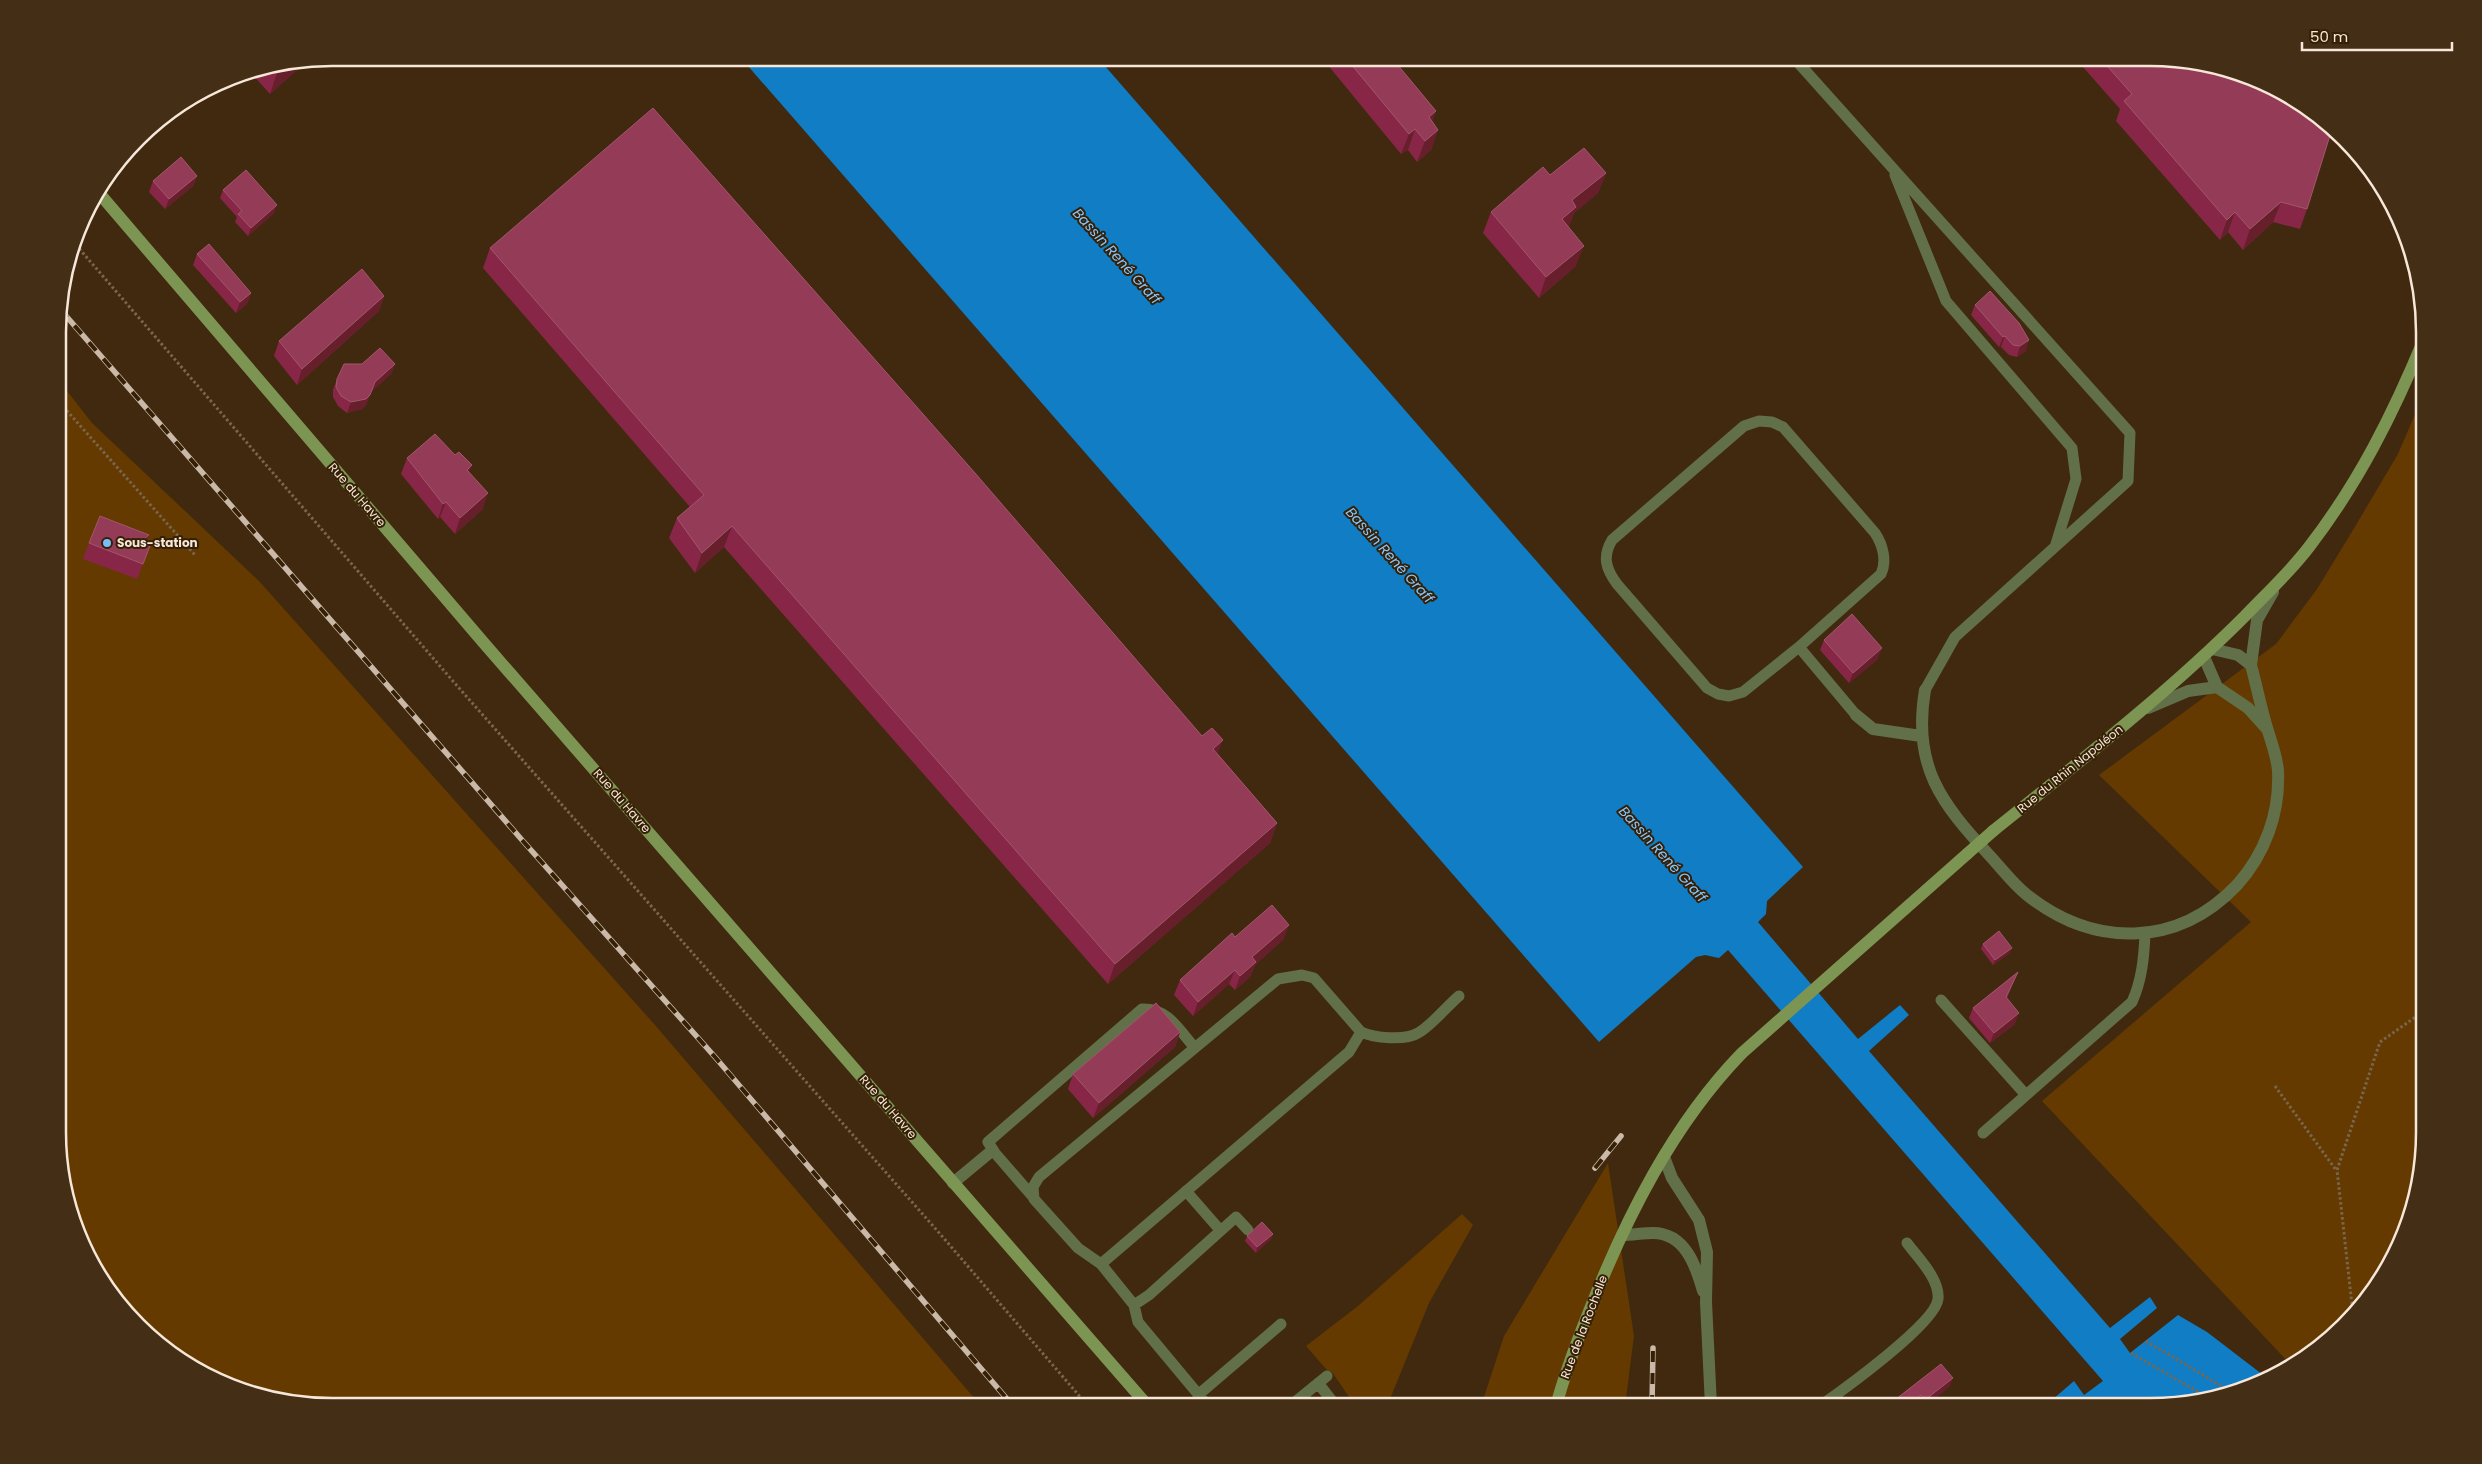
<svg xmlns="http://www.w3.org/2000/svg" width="2482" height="1464" viewBox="0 0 2482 1464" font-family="Poppins,sans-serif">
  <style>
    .green { fill: #643a01 }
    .water { fill: #107dc4 }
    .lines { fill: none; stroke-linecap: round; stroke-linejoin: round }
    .path { stroke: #7a664f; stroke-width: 3; stroke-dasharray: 2.5 2.5; stroke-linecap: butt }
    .service { stroke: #617048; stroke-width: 11 }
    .minor { stroke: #617048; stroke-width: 12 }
    .secondary { stroke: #7d9553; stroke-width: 12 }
    .rail-casing { stroke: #cab9a8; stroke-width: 5.5 }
    .rail { stroke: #351f05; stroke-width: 4; stroke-dasharray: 11; stroke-linecap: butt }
    .secondary-bridge { stroke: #7d9553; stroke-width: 12 }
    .wall { fill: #882648 }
    .shaded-wall { fill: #661f2b }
    .building { fill: #943b57; stroke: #a3566c }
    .poi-dot { fill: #7abef8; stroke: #351f05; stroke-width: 2 }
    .labels { text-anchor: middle; stroke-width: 4; stroke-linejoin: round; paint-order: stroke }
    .street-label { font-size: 12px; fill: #f6e7d8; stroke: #351f05 }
    .poi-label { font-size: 12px; font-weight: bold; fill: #f6e7d8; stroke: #351f05; text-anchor: start }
    .water-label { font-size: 14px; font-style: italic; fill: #87c7fe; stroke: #351f05 }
    .rim { fill: none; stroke: #f6e7d8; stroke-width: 2.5 }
  </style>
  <rect width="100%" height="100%" fill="#40290f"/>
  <path class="green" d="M 60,382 L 92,423 L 259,581 L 655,1025 L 981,1406 L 332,1406 L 261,1397 L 195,1370 L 138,1326 L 104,1284 L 72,1220 L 60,1167 Z
    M 2424,393 L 2424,1149 L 2410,1220 L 2388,1269 L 2344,1326 L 2292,1366 L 2042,1101 L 2251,922 L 2099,775 L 2276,644 L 2317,589 L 2353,530 L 2398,454 Z
    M 1608,1163 L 1634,1336 L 1625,1406 L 1481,1406 L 1504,1336 Z
    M 1462,1214 L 1473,1225 L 1429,1303 L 1390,1399 L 1354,1404 L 1332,1372 L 1327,1370 L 1306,1346 L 1358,1306 Z"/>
  <path class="water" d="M 741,58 L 1098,58 L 1803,867 L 1767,901 L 1766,914 L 1758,922 L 1858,1039 L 1900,1005 L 1909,1015 L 1869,1051 L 2110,1328 L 2150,1297 L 2157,1308 L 2120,1339 L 2130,1353 L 2178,1315 L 2207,1332 L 2267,1378 L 2238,1392 L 2167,1406 L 2045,1406 L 2074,1381 L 2084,1395 L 2103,1381 L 1728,950 L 1719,958 L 1705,955 L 1696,957 L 1599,1042 Z"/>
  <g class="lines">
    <path class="path" d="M 76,245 L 452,680 L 941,1235 L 1088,1406
      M 60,403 L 195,555
      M 2275,1086 L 2336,1170
      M 2353,1314 L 2337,1170 L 2380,1042 L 2424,1011
      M 2146,1341 L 2233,1393
      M 2131,1353 L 2209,1398
      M 2045,1401 L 2049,1406"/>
    <path class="service" d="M 1794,58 L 2130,433 L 2128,481 L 1955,637 L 1925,690
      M 1895,175 L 1946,301 L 2072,448 L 2076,479 L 2055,547
      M 1759,421 L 1772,422 L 1783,427 L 1875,533 C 1883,545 1887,561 1881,574 L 1799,647 L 1743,692 L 1729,696 L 1718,694 L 1707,688 L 1617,584 C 1606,569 1602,557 1612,540 L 1744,426 Z
      M 1799,647 L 1856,715
      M 1941,1000 L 2026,1095
      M 1983,1133 L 2132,1002 C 2142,980 2144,957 2145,934
      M 1186,1191 L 1220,1230
      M 1034,1198 L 995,1153 L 988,1142 L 1142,1009 C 1168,1008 1179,1030 1195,1048
      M 1101,1264 L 1349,1052 L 1361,1032
      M 1134,1305 L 1149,1295 L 1236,1217 L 1248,1230
      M 1318,1383 L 1336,1406
      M 1198,1395 L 1281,1324
      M 1295,1402 L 1327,1376
      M 1208,1406 L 1138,1322 L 1134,1305 L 1101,1264 L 1078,1248 L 1034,1199 L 1033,1187 L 1039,1177 L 1278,979 L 1302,975 L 1314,978 L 1361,1032 C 1374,1038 1405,1041 1418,1033 C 1431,1026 1447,1006 1459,996
      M 1820,1406 C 1843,1390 1936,1323 1938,1299 C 1940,1279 1918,1258 1907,1243"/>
    <path class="minor" d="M 2204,657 L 2217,687 L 2248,708 L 2267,729
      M 2251,665 L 2257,620 L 2273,592
      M 1925,690 C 1912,766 1941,803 1990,856 C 2002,869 2013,884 2027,895 C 2094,948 2177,948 2237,885 C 2265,854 2280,813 2278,771 C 2277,757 2272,744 2268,731 C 2261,709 2257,687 2251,665 L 2238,655 L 2212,649
      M 2148,708 L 2188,691 L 2217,687
      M 1856,715 L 1873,729 L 1921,736
      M 1664,1157 L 1672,1178 L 1699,1220 L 1707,1252 L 1706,1302 L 1711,1406
      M 953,1183 L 988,1154
      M 1622,1235 C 1632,1235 1643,1233 1653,1233 C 1685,1233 1696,1266 1703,1291"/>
    <path class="secondary" d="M 99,193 L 483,642 L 1148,1406
      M 1993,831 C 2079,762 2167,694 2245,616 C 2267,593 2290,572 2309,547 C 2359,482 2393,414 2424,339
      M 1556,1406 C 1565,1373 1577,1341 1590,1309 C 1626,1218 1673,1124 1742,1053 L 1967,854"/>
    <defs>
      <path id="rail" d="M 60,309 L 522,840 L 715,1057 L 1013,1406
        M 1595,1168 L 1621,1136
        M 1652,1406 L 1653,1348"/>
    </defs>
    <use href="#rail" class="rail-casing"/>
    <use href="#rail" class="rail"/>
    <path class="secondary-bridge" d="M 1967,854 L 1993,831"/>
  </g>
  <path class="wall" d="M 1322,58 L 1392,58 L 1438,130 L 1431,150 L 1417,162 L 1408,150 L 1401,154 Z
    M 2075,58 L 2150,58 L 2307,209 L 2300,229 L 2273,222 L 2243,250 L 2228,232 L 2220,240 L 2116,121 L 2120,109 Z
    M 305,63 L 270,94 L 252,74 Z
    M 1606,173 L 1598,193 L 1574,213 L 1568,228 L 1576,266 L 1539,298 L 1483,233 L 1491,212 L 1550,175 Z
    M 197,176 L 193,186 L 165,209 L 149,192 L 153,181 Z
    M 223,190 L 274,213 L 248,236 L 235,222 L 237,217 L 220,198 Z
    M 490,248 L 1218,754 L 1277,823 L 1270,843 L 1108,984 L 724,547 L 695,573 L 669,538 L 677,518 L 690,507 L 483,268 Z
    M 197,254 L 251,293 L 247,304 L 236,313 L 193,265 Z
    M 384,296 L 379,311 L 297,385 L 274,356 L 279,341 Z
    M 1975,305 L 2026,351 L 2017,357 L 2009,355 L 2001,347 L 1999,347 L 1971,315 Z
    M 395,364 L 391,374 L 371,392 L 366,405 L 362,409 L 347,413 L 338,406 L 333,397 L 333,390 L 337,379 Z
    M 407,458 L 469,472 L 483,509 L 455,534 L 440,517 L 438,519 L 401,474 Z
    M 147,541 L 151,543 L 137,579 L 83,559 L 89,543 Z
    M 1824,640 L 1878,659 L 1849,683 L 1820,650 Z
    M 1235,937 L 1284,939 L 1255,965 L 1250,977 L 1235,990 L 1229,984 L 1193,1016 L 1174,995 L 1180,980 Z
    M 1983,944 L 2010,953 L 1993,965 L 1981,949 Z
    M 2018,972 L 2007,998 L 2015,1024 L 1990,1043 L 1969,1018 L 1973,1008 Z
    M 1180,1032 L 1175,1047 L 1093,1118 L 1068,1089 L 1073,1074 Z
    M 1273,1234 L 1271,1239 L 1256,1253 L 1245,1241 L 1247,1236 Z
    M 1950,1386 L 1925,1406 L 1920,1406 L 1918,1403 L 1914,1406 L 1887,1406 Z"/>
  <path class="shaded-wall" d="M 305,63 L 270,94 L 277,73 L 284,67 Z
    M 1436,111 L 1429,132 L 1429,117 Z
    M 1415,129 L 1408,150 L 1401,154 L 1409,134 Z
    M 1438,130 L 1431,150 L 1417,162 L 1425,141 Z
    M 1606,173 L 1598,193 L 1574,213 L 1569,227 L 1554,240 L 1562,219 L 1572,200 Z
    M 197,176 L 193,186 L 165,209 L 169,199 Z
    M 2281,202 L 2273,222 L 2243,250 L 2250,229 Z
    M 277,205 L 274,213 L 248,236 L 251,228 Z
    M 2235,212 L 2228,232 L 2220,240 L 2227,220 Z
    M 1584,246 L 1576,266 L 1539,298 L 1546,277 Z
    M 251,293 L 247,304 L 236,313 L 240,302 Z
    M 384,296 L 379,311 L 297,385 L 302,369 Z
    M 2005,336 L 2001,347 L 1999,347 L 2003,337 Z
    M 2029,340 L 2026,351 L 2017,357 L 2020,346 Z
    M 395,364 L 391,374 L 371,392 L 375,382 Z
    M 370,395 L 366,405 L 362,409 L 347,413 L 351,402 Z
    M 472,465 L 466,481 L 467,470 Z
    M 488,493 L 483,509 L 455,534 L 460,518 Z
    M 446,502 L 440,517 L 438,519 L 443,504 Z
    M 732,526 L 724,547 L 695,573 L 702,553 Z
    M 149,535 L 143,550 L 143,540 Z
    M 1882,648 L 1878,659 L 1849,683 L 1853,673 Z
    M 1223,740 L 1215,761 L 1213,749 Z
    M 1277,823 L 1270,843 L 1108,984 L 1115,964 Z
    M 1289,925 L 1284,939 L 1255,965 L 1250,977 L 1235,990 L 1240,976 L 1252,957 Z
    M 2012,948 L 2010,953 L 1993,965 L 1995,960 Z
    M 1235,970 L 1229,984 L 1193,1016 L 1198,1002 Z
    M 2019,1013 L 2015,1024 L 1990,1043 L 1994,1033 Z
    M 1180,1032 L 1175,1047 L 1093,1118 L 1099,1103 Z
    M 1273,1234 L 1271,1239 L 1256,1253 L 1257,1247 Z
    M 1953,1378 L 1950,1386 L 1925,1406 L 1923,1406 L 1925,1400 Z
    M 1921,1395 L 1918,1403 L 1914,1406 L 1908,1406 Z"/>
  <path class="building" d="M 1346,58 L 1392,58 L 1436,111 L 1429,117 L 1438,130 L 1425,141 L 1415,129 L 1409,134 Z
    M 2100,58 L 2150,58 L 2221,67 L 2287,94 L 2332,129 L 2307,209 L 2281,202 L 2250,229 L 2235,212 L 2227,220 L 2124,101 L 2132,94 Z
    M 284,67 L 277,73 L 274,69 Z
    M 653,108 L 975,473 L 1202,736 L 1212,728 L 1223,740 L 1213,749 L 1277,823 L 1115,964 L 732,526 L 702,553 L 677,518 L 704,495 L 490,248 Z
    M 1584,148 L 1606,173 L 1572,200 L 1576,207 L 1562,219 L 1584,246 L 1546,277 L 1491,212 L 1543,167 L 1550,175 Z
    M 181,157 L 197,176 L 169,199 L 153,181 Z
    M 246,170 L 277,205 L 251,228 L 238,214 L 242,211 L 223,190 Z
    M 209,244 L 251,293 L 240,302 L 197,254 Z
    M 362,269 L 384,296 L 302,369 L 279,341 Z
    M 1990,291 L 2019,323 L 2029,340 L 2020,346 L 2013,345 L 2005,336 L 2003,337 L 1975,305 Z
    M 380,348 L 395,364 L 375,382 L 370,395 L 366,399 L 351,402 L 341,396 L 336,387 L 337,379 L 344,364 L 362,364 Z
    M 435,434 L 455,455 L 459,452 L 472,465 L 467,470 L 488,493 L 460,518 L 446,502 L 443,504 L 407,458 Z
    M 100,516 L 149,535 L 143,540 L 151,543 L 143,564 L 89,543 Z
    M 1852,614 L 1882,648 L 1853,673 L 1824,640 Z
    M 1272,905 L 1289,925 L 1252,957 L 1256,962 L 1240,976 L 1235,970 L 1198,1002 L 1180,980 L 1232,933 L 1235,937 Z
    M 1999,931 L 2012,948 L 1995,960 L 1983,944 Z
    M 2018,972 L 2006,997 L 2019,1013 L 1994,1033 L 1973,1008 Z
    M 1156,1003 L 1180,1032 L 1099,1103 L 1073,1074 Z
    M 1262,1222 L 1273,1234 L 1257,1247 L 1247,1236 Z
    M 1941,1364 L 1953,1378 L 1925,1400 L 1921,1395 L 1908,1406 L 1887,1406 Z"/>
  <circle class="poi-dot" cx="107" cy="543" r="5"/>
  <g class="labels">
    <g class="street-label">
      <text transform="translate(357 495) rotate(49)" y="4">Rue du Havre</text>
      <text transform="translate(2070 769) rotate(-39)" y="4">Rue du Rhin Napoléon</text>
      <text transform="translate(622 801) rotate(49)" y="4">Rue du Havre</text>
      <text transform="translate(888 1107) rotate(49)" y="4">Rue du Havre</text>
      <text transform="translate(1584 1327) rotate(-69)" y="4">Rue de la Rochelle</text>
    </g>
    <g class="poi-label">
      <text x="117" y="547">Sous-station</text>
    </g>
    <g class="water-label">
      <text transform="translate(1117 256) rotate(48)" y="5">Bassin René Graff</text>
      <text transform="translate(1390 555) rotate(48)" y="5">Bassin René Graff</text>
      <text transform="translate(1663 854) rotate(48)" y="5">Bassin René Graff</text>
    </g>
  </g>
  <path d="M0 0H2482V1464H0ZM332 66H2150A266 266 0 0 1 2416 332V1132A266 266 0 0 1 2150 1398H332A266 266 0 0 1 66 1132V332A266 266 0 0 1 332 66Z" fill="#442f16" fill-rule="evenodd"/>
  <path class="rim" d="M332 66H2150A266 266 0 0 1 2416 332V1132A266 266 0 0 1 2150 1398H332A266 266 0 0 1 66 1132V332A266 266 0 0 1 332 66Z"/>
  <path d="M2302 42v8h150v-8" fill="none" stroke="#f6e7d8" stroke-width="2.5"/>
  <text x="2310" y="42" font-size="15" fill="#f6e7d8" stroke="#351f05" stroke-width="4" paint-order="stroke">50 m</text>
</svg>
